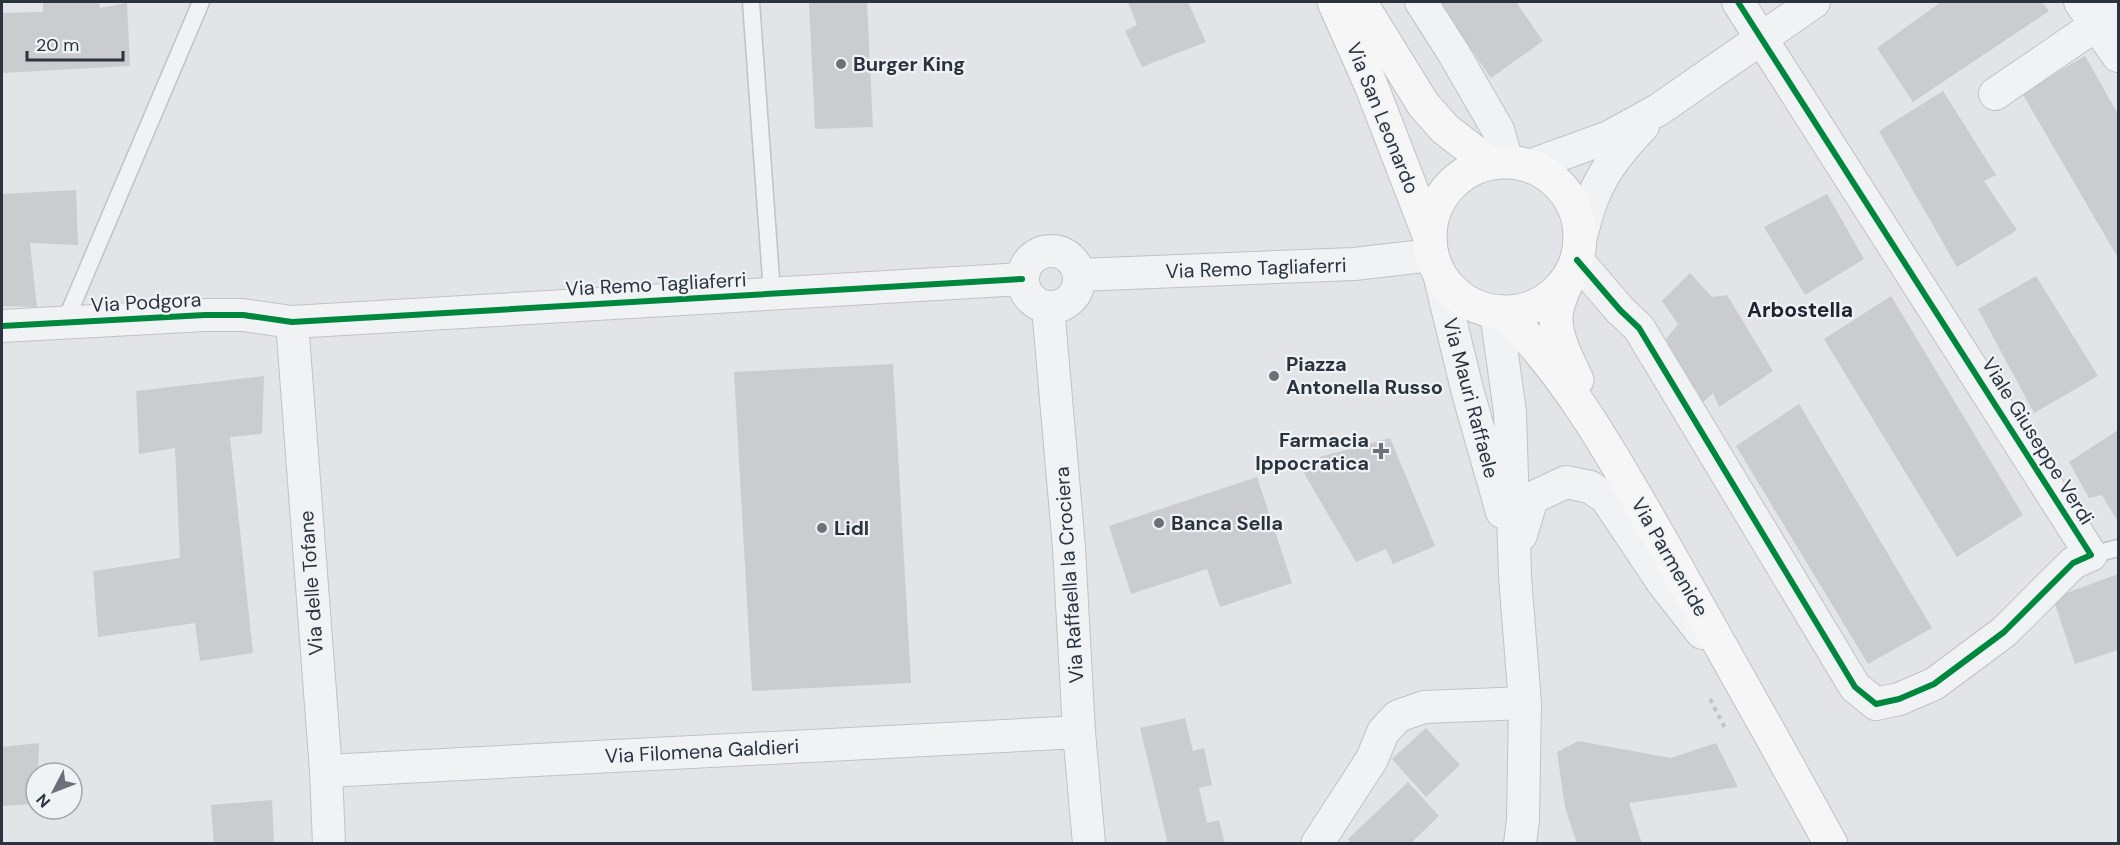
<svg xmlns="http://www.w3.org/2000/svg" width="2120" height="845" viewBox="0 0 2120 845" font-family="'DM Sans',sans-serif">
  <style>
    .building { fill: #cbcccf }
    .lines { fill: none; stroke-linecap: round; stroke-linejoin: round }
    .service-casing { stroke: #c1c2c5; stroke-width: 19 }
    .minor-casing { stroke: #c1c2c5; stroke-width: 34 }
    .primary-casing { stroke: #bfc1c4; stroke-width: 35 }
    .path { stroke: #c2c5c7; stroke-width: 4; stroke-dasharray: 4.5 4.5; stroke-linecap: butt }
    .service { stroke: #f1f2f4; stroke-width: 16 }
    .minor { stroke: #f1f2f4; stroke-width: 32 }
    .primary { stroke: #f6f6f6; stroke-width: 33 }
    .cycleway-casing { stroke: #f0f3f6; stroke-width: 10 }
    .cycleway { stroke: #00873e; stroke-width: 6 }
    .poi-dot { fill: #6b7179; stroke: #f0f3f6; stroke-width: 2 }
    .labels { text-anchor: middle; stroke-width: 4.5; stroke-linejoin: round; paint-order: stroke }
    .poi-label { font-size: 20px; font-weight: bold; fill: #2b333e; stroke: #f0f3f6; text-anchor: start }
    .street-label { font-size: 20px; fill: #2b333e; stroke: #f0f3f6 }
    .neighbourhood-label { font-size: 21px; font-weight: bold; fill: #1d242f; stroke: #f0f3f6 }
  </style>
  <rect width="100%" height="100%" fill="#e2e4e7"/>
  <path class="building" d="M 43,2 L 99,2 L 100,8 L 127,3 L 130,66 L 2,73 L 2,13 L 43,12 Z
    M 809,2 L 867,2 L 873,127 L 815,129 Z
    M 1128,2 L 1188,2 L 1206,42 L 1142,67 L 1125,31 L 1137,25 Z
    M 1438,2 L 1516,2 L 1543,41 L 1491,78 Z
    M 1941,2 L 2042,2 L 2049,11 L 1913,102 L 1877,48 Z
    M 2085,56 L 2118,114 L 2118,258 L 2022,93 Z
    M 1943,91 L 1996,175 L 1984,181 L 2017,230 L 1957,267 L 1879,131 Z
    M 76,190 L 78,245 L 30,243 L 37,307 L 2,306 L 2,194 Z
    M 1827,194 L 1864,259 L 1805,295 L 1764,227 Z
    M 1690,273 L 1712,297 L 1727,295 L 1773,371 L 1719,407 L 1713,393 L 1700,405 L 1663,343 L 1678,324 L 1662,301 Z
    M 2036,276 L 2098,376 L 2034,413 L 1978,309 Z
    M 1891,296 L 2023,515 L 1957,557 L 1824,339 Z
    M 893,364 L 911,683 L 752,691 L 734,372 Z
    M 264,376 L 262,434 L 230,437 L 253,653 L 200,661 L 195,623 L 98,637 L 93,571 L 180,558 L 175,448 L 139,454 L 136,391 Z
    M 1799,404 L 1932,628 L 1868,664 L 1736,446 Z
    M 2118,430 L 2118,522 L 2102,495 L 2089,498 L 2069,462 Z
    M 1390,438 L 1435,546 L 1393,564 L 1386,549 L 1356,562 L 1298,463 Z
    M 1257,477 L 1292,583 L 1220,607 L 1207,569 L 1131,594 L 1109,526 Z
    M 2118,574 L 2118,650 L 2075,664 L 2053,598 Z
    M 1185,718 L 1193,751 L 1204,748 L 1212,785 L 1199,788 L 1207,823 L 1219,820 L 1225,844 L 1168,844 L 1140,728 Z
    M 1426,728 L 1460,765 L 1426,797 L 1392,759 Z
    M 1578,741 L 1671,758 L 1716,743 L 1738,787 L 1629,803 L 1642,844 L 1577,844 L 1565,807 L 1557,752 Z
    M 39,743 L 38,773 L 36,773 L 36,804 L 2,806 L 2,747 Z
    M 1408,782 L 1439,816 L 1410,844 L 1352,844 L 1348,839 Z
    M 272,800 L 274,844 L 214,844 L 211,805 Z"/>
  <g class="lines">
    <defs>
      <path id="service" d="M 751,2 L 772,293
        M 65,322 L 201,2
        M 2091,555 L 2118,548"/>
      <path id="minor" d="M 1421,2 L 1453,52 L 1498,130 L 1507,161
        M 2080,2 L 2118,56
        M 1995,94 L 2118,10
        M 1529,166 L 1609,137 L 1658,110 L 1814,2
        M 1581,236 C 1585,223 1588,208 1594,195 C 1605,168 1623,147 1643,126
        M1023 279a28 28 0 1 1 56 0a28 28 0 1 1-56 0Z
        M 1577,260 L 1620,310 L 1639,328 L 1855,687 L 1876,704 L 1899,699 L 1934,684 L 2004,632 L 2073,563 L 2091,555 L 1738,2
        M 1439,274 L 1468,393 L 1502,512
        M 1079,275 L 1354,264 L 1432,255
        M 1048,307 L 1069,548 L 1079,732 L 1089,844
        M 1496,312 L 1510,412 L 1515,577 L 1525,703 L 1523,820 L 1520,844
        M 292,322 L 326,771 L 329,844
        M 2,326 L 205,315 L 243,315 L 292,322 L 1022,279
        M 1521,535 L 1532,498 L 1566,482 L 1590,487 L 1606,498 L 1663,583 L 1702,633
        M 326,771 L 1079,732
        M 1317,844 L 1372,759 L 1383,732 L 1398,716 L 1424,707 L 1525,703"/>
      <path id="primary" d="M 1334,2 L 1371,85 L 1429,235
        M 1360,2 L 1423,104 L 1445,129 L 1489,163
        M1430 237a75 75 0 1 1 150 0a75 75 0 1 1-150 0Z
        M 1567,282 C 1562,293 1556,306 1556,318 C 1556,339 1568,361 1577,380
        M 1505,313 C 1572,380 1617,464 1664,545 C 1720,644 1776,744 1831,844"/>
    </defs>
    <use href="#service" class="service-casing"/>
    <use href="#minor" class="minor-casing"/>
    <use href="#primary" class="primary-casing"/>
    <path class="path" d="M 1710,699 L 1726,730"/>
    <use href="#service" class="service"/>
    <use href="#minor" class="minor"/>
    <use href="#primary" class="primary"/>
    <defs>
      <path id="cycleway" d="M 1577,260 L 1620,310 L 1639,328 L 1855,687 L 1876,704 L 1899,699 L 1934,684 L 2004,632 L 2073,563 L 2091,555 L 1738,2
        M 2,326 L 205,315 L 243,315 L 292,322 L 1022,279"/>
    </defs>
    <use href="#cycleway" class="cycleway-casing"/>
    <use href="#cycleway" class="cycleway"/>
  </g>
  <g class="poi-dot">
    <circle cx="841" cy="64" r="6"/>
    <circle cx="1274" cy="376" r="6"/>
    <path d="M1378 442h6v6h6v6h-6v6h-6v-6h-6v-6h6z"/>
    <circle cx="1159" cy="523" r="6"/>
    <circle cx="822" cy="528" r="6"/>
  </g>
  <g class="labels">
    <g class="poi-label">
      <text x="853" y="71">Burger King</text>
      <text x="1286" y="371">Piazza<tspan x="1286" dy="23">Antonella Russo</tspan></text>
      <text x="1369" y="447" text-anchor="end">Farmacia<tspan x="1369" dy="23">Ippocratica</tspan></text>
      <text x="1171" y="530">Banca Sella</text>
      <text x="834" y="535">Lidl</text>
    </g>
    <g class="street-label">
      <text transform="translate(1383 118) rotate(68)" y="7">Via San Leonardo</text>
      <text transform="translate(1256 268) rotate(-2)" y="7">Via Remo Tagliaferri</text>
      <text transform="translate(656 284) rotate(-3)" y="7">Via Remo Tagliaferri</text>
      <text transform="translate(146 302) rotate(-3)" y="7">Via Podgora</text>
      <text transform="translate(1471 398) rotate(75)" y="7">Via Mauri Raffaele</text>
      <text transform="translate(2038 441) rotate(58)" y="7">Viale Giuseppe Verdi</text>
      <text transform="translate(1670 557) rotate(60)" y="7">Via Parmenide</text>
      <text transform="translate(1069 575) rotate(-94)" y="7">Via Raffaella la Crociera</text>
      <text transform="translate(311 583) rotate(-94)" y="7">Via delle Tofane</text>
      <text transform="translate(702 751) rotate(-3)" y="7">Via Filomena Galdieri</text>
    </g>
    <g class="neighbourhood-label">
      <text x="1800" y="317">Arbostella</text>
    </g>
  </g>
  <rect width="2120" height="845" fill="none" stroke="#2b333e" stroke-width="6"/>
  <g transform="translate(54 791) rotate(228)"><circle r="28" fill="#f0f3f6" stroke="#a1a6ac" stroke-width="1.5"/>
  <path d="M0-4.5L10 22L0 15L-10 22Z" fill="#6b7179"/>
  <text y="-9" font-size="16" font-weight="bold" text-anchor="middle" fill="#2b333e">N</text>
  </g>
  <path d="M27 51v9h96v-9" fill="none" stroke="#2b333e" stroke-width="3"/>
  <text x="36" y="51" font-size="18" fill="#2b333e" stroke="#f0f3f6" stroke-width="4.5" paint-order="stroke">20 m</text>
</svg>
